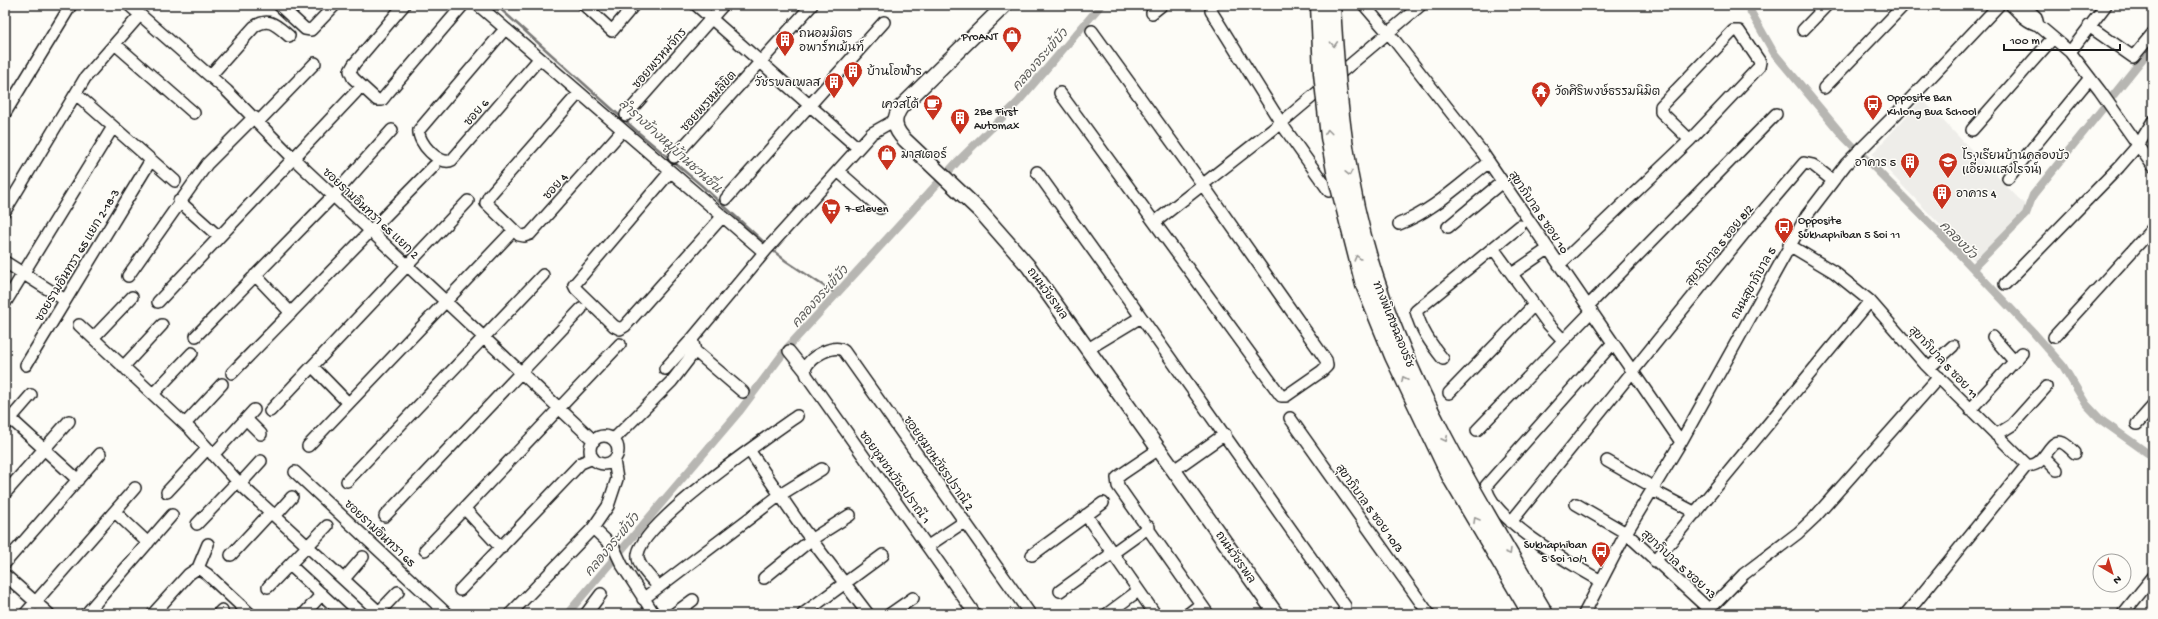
<svg xmlns="http://www.w3.org/2000/svg" width="2158" height="619" viewBox="0 0 2158 619" font-family="'Gochi Hand','Playpen Sans Thai',sans-serif">
  <style>
    .built { fill: #eeede9 }
    .lines { fill: none; stroke-linecap: round; stroke-linejoin: round }
    .stream { stroke: #797876; stroke-width: 2.5 }
    .canal { stroke: #b7b6b2; stroke-width: 8 }
    .minor-casing { stroke: #1c1c1c; stroke-width: 14 }
    .major-casing { stroke: #1c1c1c; stroke-width: 17 }
    .minor { stroke: #fdfcf7; stroke-width: 11 }
    .major { stroke: #fdfcf7; stroke-width: 14 }
    .highway-bridge-casing { stroke: #1c1c1c; stroke-width: 19; stroke-linecap: butt }
    .highway-bridge { stroke: #fdfcf7; stroke-width: 16 }
    .oneway { stroke: #989794 }
    .labels { text-anchor: middle; stroke-width: 3; stroke-linejoin: round; paint-order: stroke }
    .poi-label { font-size: 12px; fill: #1c1c1c; stroke: #fdfcf7; text-anchor: start }
    .street-label { font-size: 12px; fill: #1c1c1c; stroke: #fdfcf7 }
    .water-label { font-size: 13px; font-style: italic; fill: #5a5a58; stroke: #fdfcf7 }
  </style>
  <rect width="100%" height="100%" fill="#fdfcf7"/>
  <filter id="ink" filterUnits="userSpaceOnUse"><feTurbulence type="fractalNoise" baseFrequency=".025" numOctaves="2"/><feDisplacementMap in="SourceGraphic" scale="8" xChannelSelector="R" yChannelSelector="G"/><feConvolveMatrix kernelMatrix="1 2 1 2 8 2 1 2 1" color-interpolation-filters="sRGB"/></filter>
  <g filter="url(#ink)">
    <path class="built" d="M 1922,99 L 2024,204 L 2025,213 L 1975,261 L 1872,154 Z"/>
    <g class="lines">
      <path class="stream" d="M 496,5 L 639,133 L 701,185 L 767,245
        M 771,249 L 786,261 L 836,294"/>
      <path class="canal" d="M 1747,5 L 1774,53 L 1844,137 L 1948,242 L 2033,332 L 2063,366 L 2086,404 L 2101,420 L 2153,457
        M 1973,268 L 2026,214 L 2033,195 L 2153,46
        M 567,614 L 739,412 L 788,347 L 958,161 L 1018,102 L 1101,5"/>
      <defs>
        <path id="minor" d="M 129,5 L 227,91 L 293,158 L 594,441
          M 279,5 L 305,29 L 311,30 L 335,5
          M 404,5 L 354,64 L 350,71 L 353,78 L 377,100 L 382,100 L 386,95 L 463,5
          M 478,5 L 764,252
          M 584,5 L 612,31 L 634,5
          M 696,5 L 858,148
          M 1364,5 L 1395,41 L 1482,152 L 1681,442
          M 2011,5 C 2019,13 2026,22 2038,25 L 2070,52 L 2100,91 L 2153,166
          M 2023,5 L 2036,17 L 2038,25
          M 1211,11 L 1281,123 L 1421,5
          M 1152,13 L 1162,5
          M 2089,26 L 2133,57 L 2153,33
          M 505,29 L 419,130 C 417,142 440,167 452,160 L 539,59
          M 1803,30 L 1827,5
          M 115,44 L 194,113
          M 2070,52 L 2106,5
          M 210,76 L 254,27 C 269,16 277,26 289,36
          M 1824,88 L 1904,5
          M 579,93 L 489,196 L 486,203 L 519,235 L 524,236 L 530,234 L 622,131
          M 1060,93 L 1281,396 L 1286,396 L 1322,371 L 1327,366 L 1326,360 L 1203,185 L 1092,31
          M 76,94 L 175,181
          M 5,113 L 71,5
          M 626,115 L 723,5
          M 258,122 L 315,63
          M 1972,130 L 2053,38
          M 674,157 L 812,5
          M 838,171 L 880,208
          M 670,172 L 574,285 L 576,289 L 614,326 L 620,329 L 625,326 L 722,217
          M 1037,172 L 1141,317 L 1088,349
          M 2008,178 L 2090,78
          M 726,199 L 884,22
          M 179,201 L 219,237
          M 5,211 L 85,78 L 140,15
          M 1155,222 L 1281,123 L 1329,191
          M 1399,224 C 1433,211 1460,184 1489,162
          M 1448,227 L 1502,182
          M 1789,245 L 1834,272 L 1870,301 L 1925,364 L 2027,465 C 2045,469 2049,436 2063,443 C 2067,445 2072,450 2075,453
          M 1493,248 L 1548,324 L 1563,340
          M 5,262 L 65,300
          M 1559,265 L 1690,140 L 1759,67 L 1760,62 L 1739,31 L 1733,31 L 1661,106 L 1661,112 L 1690,140
          M 1512,274 L 1548,249
          M 255,275 L 291,313
          M 128,276 L 207,164 L 254,117
          M 2005,284 L 2119,167 L 2139,144 L 2153,121
          M 158,302 L 356,92
          M 5,303 L 113,127
          M 1588,306 L 1776,114
          M 1141,317 L 1345,606 L 1343,614
          M 79,325 L 191,430 L 240,484 L 381,614
          M 196,336 L 333,196 L 392,130
          M 1993,337 L 2014,361
          M 2054,337 L 2153,228
          M 93,338 L 132,297
          M 695,351 L 743,392
          M 789,351 L 805,371
          M 1443,359 C 1431,344 1421,330 1416,311 L 1520,226
          M 26,365 L 151,160
          M 123,367 L 162,325
          M 313,367 L 348,403
          M 1929,368 L 1953,346
          M 665,369 L 692,339
          M 232,373 L 434,166
          M 1449,393 L 1534,305
          M 153,394 L 192,353
          M 1970,410 L 2022,353
          M 270,411 L 468,201
          M 1290,418 L 1429,614
          M 11,419 L 78,480
          M 246,419 L 261,434
          M 185,424 L 222,384
          M 2137,424 L 2153,406
          M 5,425 L 31,395
          M 1477,430 L 1592,311
          M 1996,435 L 2012,425 L 2046,387
          M590 450a14 14 0 1 1 28 0a14 14 0 1 1-28 0Z
          M 614,439 L 672,381 L 695,351 L 692,339 L 767,249 L 872,133 L 895,120
          M 308,446 L 509,235
          M 1159,449 L 1122,474 L 1117,478 L 1118,486 L 1208,614
          M 749,450 L 804,530 L 868,614
          M 213,455 L 254,410
          M 2044,457 L 2057,470
          M 1607,461 L 1653,487
          M 1174,470 L 1225,434
          M 295,472 L 447,614
          M 347,481 L 543,275
          M 240,484 L 261,461
          M 1652,490 L 1696,513
          M 167,492 L 207,449
          M 5,493 L 69,421
          M 1576,504 L 1626,533 L 1714,614
          M 465,509 L 501,548
          M 115,512 L 148,543
          M 1086,515 L 1155,614
          M 275,516 L 292,497
          M 385,516 L 581,309
          M 1511,522 L 1746,231 L 1804,163 L 1813,165 L 1832,180
          M 197,524 L 238,481
          M 593,528 L 614,548 L 622,565 L 654,614
          M 928,546 L 964,522
          M 425,550 L 620,344
          M 231,555 L 271,512
          M 1032,555 L 1103,503
          M 1655,561 L 1870,301
          M 5,563 L 100,454
          M 290,565 L 343,614
          M 198,568 L 207,574 L 250,614
          M 5,575 L 49,614
          M 764,578 L 812,539 L 850,515
          M 344,579 L 363,557
          M 1601,581 C 1572,564 1491,520 1486,486 L 1613,343
          M 268,587 L 327,526
          M 659,587 C 652,579 636,565 638,554 C 643,522 767,437 797,416
          M 460,590 L 581,463 L 593,458
          M 1060,591 L 1149,527
          M 643,599 L 780,495 L 822,469
          M 1710,609 L 1744,574 L 1798,533 L 1815,517 L 1939,377
          M 379,612 L 398,592
          M 25,614 L 135,488
          M 86,614 L 172,515
          M 153,614 L 189,574 L 198,568 L 208,544
          M 218,614 L 222,610
          M 304,614 L 322,594
          M 510,614 L 593,528 L 608,506 L 617,479 L 614,460
          M 586,614 L 601,594
          M 674,614 L 693,600
          M 803,614 L 883,555
          M 890,614 L 913,598
          M 975,614 L 807,376 C 806,373 804,370 806,367 C 810,357 834,343 844,351 L 1030,614
          M 1107,614 L 1138,591
          M 1188,614 L 1201,604
          M 1584,614 L 1626,533 L 1681,442 L 1807,215 L 1846,164 L 1897,113 L 1999,5
          M 1906,614 L 2027,465
          M 2123,614 L 2153,577"/>
        <path id="major" d="M 1005,5 L 901,107 C 892,120 894,129 905,140 L 980,211 L 1029,267 L 1276,614"/>
      </defs>
      <use href="#minor" class="minor-casing"/>
      <use href="#major" class="major-casing"/>
      <use href="#minor" class="minor"/>
      <use href="#major" class="major"/>
      <defs>
        <path id="highway-bridge" d="M 1319,5 L 1322,73 L 1329,137 L 1335,171 L 1364,285 L 1393,356 L 1451,478 L 1531,614
          M 1332,5 C 1337,98 1346,191 1376,280 C 1415,399 1482,507 1545,614"/>
      </defs>
      <use href="#highway-bridge" class="highway-bridge-casing"/>
      <use href="#highway-bridge" class="highway-bridge"/>
    </g>
    <defs><path id="oneway-chevron" d="M-2-3.5L2.5 0L-2 3.5" fill="none" stroke-width="1.6" stroke-linecap="round" stroke-linejoin="round"/></defs>
    <g class="oneway">
      <use href="#oneway-chevron" transform="translate(1334 44) rotate(87)"/>
      <use href="#oneway-chevron" transform="translate(1328 132) rotate(-97)"/>
      <use href="#oneway-chevron" transform="translate(1349 173) rotate(78)"/>
      <use href="#oneway-chevron" transform="translate(1357 258) rotate(-105)"/>
      <use href="#oneway-chevron" transform="translate(1404 379) rotate(-116)"/>
      <use href="#oneway-chevron" transform="translate(1445 439) rotate(64)"/>
      <use href="#oneway-chevron" transform="translate(1476 520) rotate(-120)"/>
      <use href="#oneway-chevron" transform="translate(1509 552) rotate(59)"/>
    </g>
  </g>
  <defs>
    <symbol id="shop-pin" viewBox="-11 -11 22 30"><path d="M0 17L-7.5 6A9.5 9.5 0 1 1 7.5 6Z" fill="#c8321e" stroke="#fdfcf7"/><path d="M-5-2.5h2.3a2.7 3.5 0 0 1 5.4 0H5L5.5 6h-11ZM-1.5-2.5h3a1.5 2.3 0 0 0-3 0Z" fill="#fff"/></symbol>
    <symbol id="building-pin" viewBox="-11 -11 22 30"><path d="M0 17L-7.5 6A9.5 9.5 0 1 1 7.5 6Z" fill="#c8321e" stroke="#fdfcf7"/><path d="M-4-6H4V6H1V3H-1V6H-4ZM-2.5-4.3h1.7v1.8h-1.7ZM.8-4.3h1.7v1.8H.8ZM-2.5-1h1.7V.8h-1.7ZM.8-1h1.7V.8H.8Z" fill="#fff"/></symbol>
    <symbol id="temple-pin" viewBox="-11 -11 22 30"><path d="M0 17L-7.5 6A9.5 9.5 0 1 1 7.5 6Z" fill="#c8321e" stroke="#fdfcf7"/><path d="M0-6L5-2H3V0L6.5 2.5H4V6H1.5V3h-3V6H-4V2.5H-6.5L-3 0V-2H-5Z" fill="#fff"/></symbol>
    <symbol id="cafe-pin" viewBox="-11 -11 22 30"><path d="M0 17L-7.5 6A9.5 9.5 0 1 1 7.5 6Z" fill="#c8321e" stroke="#fdfcf7"/><path d="M-5.5-4.5H6V0H3Q3 3.5 0 3.5H-2.5Q-5.5 3.5-5.5 0ZM3-3.2v2h1.7v-2ZM-6 4.5H4V6H-6Z" fill="#fff"/></symbol>
    <symbol id="bus-pin" viewBox="-11 -11 22 30"><path d="M0 17L-7.5 6A9.5 9.5 0 1 1 7.5 6Z" fill="#c8321e" stroke="#fdfcf7"/><path d="M-5-6H5V4H4V6H2V4H-2V6H-4V4H-5ZM-3.5-4V0h7V-4ZM-3.5 1.2v1.5H-2V1.2ZM2 1.2v1.5H3.5V1.2Z" fill="#fff"/></symbol>
    <symbol id="school-pin" viewBox="-11 -11 22 30"><path d="M0 17L-7.5 6A9.5 9.5 0 1 1 7.5 6Z" fill="#c8321e" stroke="#fdfcf7"/><path d="M0-5L7-2L0 1L-7-2ZM-4 1L0 2.5L4 1V4Q0 6-4 4Z" fill="#fff"/></symbol>
    <symbol id="supermarket-pin" viewBox="-11 -11 22 30"><path d="M0 17L-7.5 6A9.5 9.5 0 1 1 7.5 6Z" fill="#c8321e" stroke="#fdfcf7"/><path d="M-6-5.5h2.5l.6 2H6L4.5 2H-2.5L-4.4-4H-6ZM-1.5 3.2a1.3 1.3 0 1 0 .1 0ZM3 3.2a1.3 1.3 0 1 0 .1 0Z" fill="#fff"/></symbol>
  </defs>
  <g fill-rule="evenodd">
    <use href="#shop-pin" x="1001" y="25" width="22" height="30"/>
    <use href="#building-pin" x="774" y="29" width="22" height="30"/>
    <use href="#building-pin" x="842" y="60" width="22" height="30"/>
    <use href="#building-pin" x="823" y="71" width="22" height="30"/>
    <use href="#temple-pin" x="1530" y="80" width="22" height="30"/>
    <use href="#cafe-pin" x="922" y="93" width="22" height="30"/>
    <use href="#bus-pin" x="1862" y="93" width="22" height="30"/>
    <use href="#building-pin" x="949" y="107" width="22" height="30"/>
    <use href="#shop-pin" x="876" y="143" width="22" height="30"/>
    <use href="#building-pin" x="1899" y="151" width="22" height="30"/>
    <use href="#school-pin" x="1937" y="151" width="22" height="30"/>
    <use href="#building-pin" x="1931" y="182" width="22" height="30"/>
    <use href="#supermarket-pin" x="820" y="197" width="22" height="30"/>
    <use href="#bus-pin" x="1773" y="216" width="22" height="30"/>
    <use href="#bus-pin" x="1590" y="540" width="22" height="30"/>
  </g>
  <g class="labels">
    <g class="poi-label">
      <text x="799" y="37">ถนอมมิตร<tspan x="799" dy="14">อพาร์ทเม้นท์</tspan></text>
      <text x="998" y="40" text-anchor="end">ProANT</text>
      <text x="867" y="75">บ้านโอฬาร</text>
      <text x="820" y="86" text-anchor="end">วัชรพลเพลส</text>
      <text x="1555" y="95">วัดศิริพงษ์ธรรมนิมิต</text>
      <text x="1887" y="101">Opposite Ban<tspan x="1887" dy="14">Khlong Bua School</tspan></text>
      <text x="919" y="108" text-anchor="end">เควสโต้</text>
      <text x="974" y="115">2Be First<tspan x="974" dy="14">Automax</tspan></text>
      <text x="901" y="158">มาสเตอร์</text>
      <text x="1962" y="159">โรงเรียนบ้านคลองบัว<tspan x="1962" dy="14">(เอี่ยมแสงโรจน์)</tspan></text>
      <text x="1896" y="166" text-anchor="end">อาคาร 5</text>
      <text x="1956" y="197">อาคาร 4</text>
      <text x="845" y="212">7-Eleven</text>
      <text x="1798" y="224">Opposite<tspan x="1798" dy="14">Sukhaphiban 5 Soi 11</tspan></text>
      <text x="1587" y="548" text-anchor="end">Sukhaphiban<tspan x="1587" dy="14">5 Soi 10/1</tspan></text>
    </g>
    <g class="street-label">
      <text transform="translate(659 58) rotate(-49)" y="4">ซอยพรหมจักร</text>
      <text transform="translate(708 101) rotate(-48)" y="4">ซอยพรหมลิขิต</text>
      <text transform="translate(476 112) rotate(-49)" y="4">ซอย 6</text>
      <text transform="translate(555 186) rotate(-48)" y="4">ซอย 4</text>
      <text transform="translate(1539 212) rotate(56)" y="4">สุขาภิบาล 5 ซอย 10</text>
      <text transform="translate(371 213) rotate(43)" y="4">ซอยรามอินทรา 65 แยก 2</text>
      <text transform="translate(1719 245) rotate(-51)" y="4">สุขาภิบาล 5 ซอย 8/2</text>
      <text transform="translate(77 255) rotate(-59)" y="4">ซอยรามอินทรา 65 แยก 2-18-3</text>
      <text transform="translate(1753 283) rotate(-61)" y="4">ถนนสุขาภิบาล 5</text>
      <text transform="translate(1048 293) rotate(54)" y="4">ถนนวัชรพล</text>
      <text transform="translate(1394 324) rotate(68)" y="4">ทางพิเศษฉลองรัช</text>
      <text transform="translate(1944 362) rotate(47)" y="4">สุขาภิบาล 5 ซอย 11</text>
      <text transform="translate(939 463) rotate(55)" y="4">ซอยชุมชนวัชรปราณี 2</text>
      <text transform="translate(895 477) rotate(54)" y="4">ซอยชุมชนวัชรปราณี 1</text>
      <text transform="translate(1370 508) rotate(54)" y="4">สุขาภิบาล 5 ซอย 10/3</text>
      <text transform="translate(380 533) rotate(43)" y="4">ซอยรามอินทรา 65</text>
      <text transform="translate(1236 557) rotate(55)" y="4">ถนนวัชรพล</text>
      <text transform="translate(1679 564) rotate(42)" y="4">สุขาภิบาล 5 ซอย 13</text>
    </g>
    <g class="water-label">
      <text transform="translate(1039 59) rotate(-49)" y="5">คลองจระเข้บัว</text>
      <text transform="translate(671 145) rotate(42)" y="5">ลำรางข้างหมู่บ้านชวนชื่น</text>
      <text transform="translate(1959 239) rotate(46)" y="5">คลองบัว</text>
      <text transform="translate(819 296) rotate(-48)" y="5">คลองจระเข้บัว</text>
      <text transform="translate(611 544) rotate(-50)" y="5">คลองจระเข้บัว</text>
    </g>
  </g>
  <rect width="2158" height="619" fill="none" stroke="#fdfcf7" stroke-width="20"/>
  <rect x="10" y="10" width="2138" height="599" fill="none" stroke="#1c1c1c" stroke-width="1.5" filter="url(#ink)"/>
  <g transform="translate(2112 573) rotate(142)"><circle r="19" fill="#fdfcf7" stroke="#a3a29f"/>
  <path d="M0-3L7 15L0 10L-7 15Z" fill="#c8321e"/>
  <text y="-6" font-size="11" font-weight="bold" text-anchor="middle" fill="#1c1c1c">N</text>
  </g>
  <path d="M2004 44v6h116v-6" fill="none" stroke="#1c1c1c" stroke-width="2"/>
  <text x="2010" y="44" font-size="12" fill="#1c1c1c" stroke="#fdfcf7" stroke-width="3" paint-order="stroke">100 m</text>
</svg>
